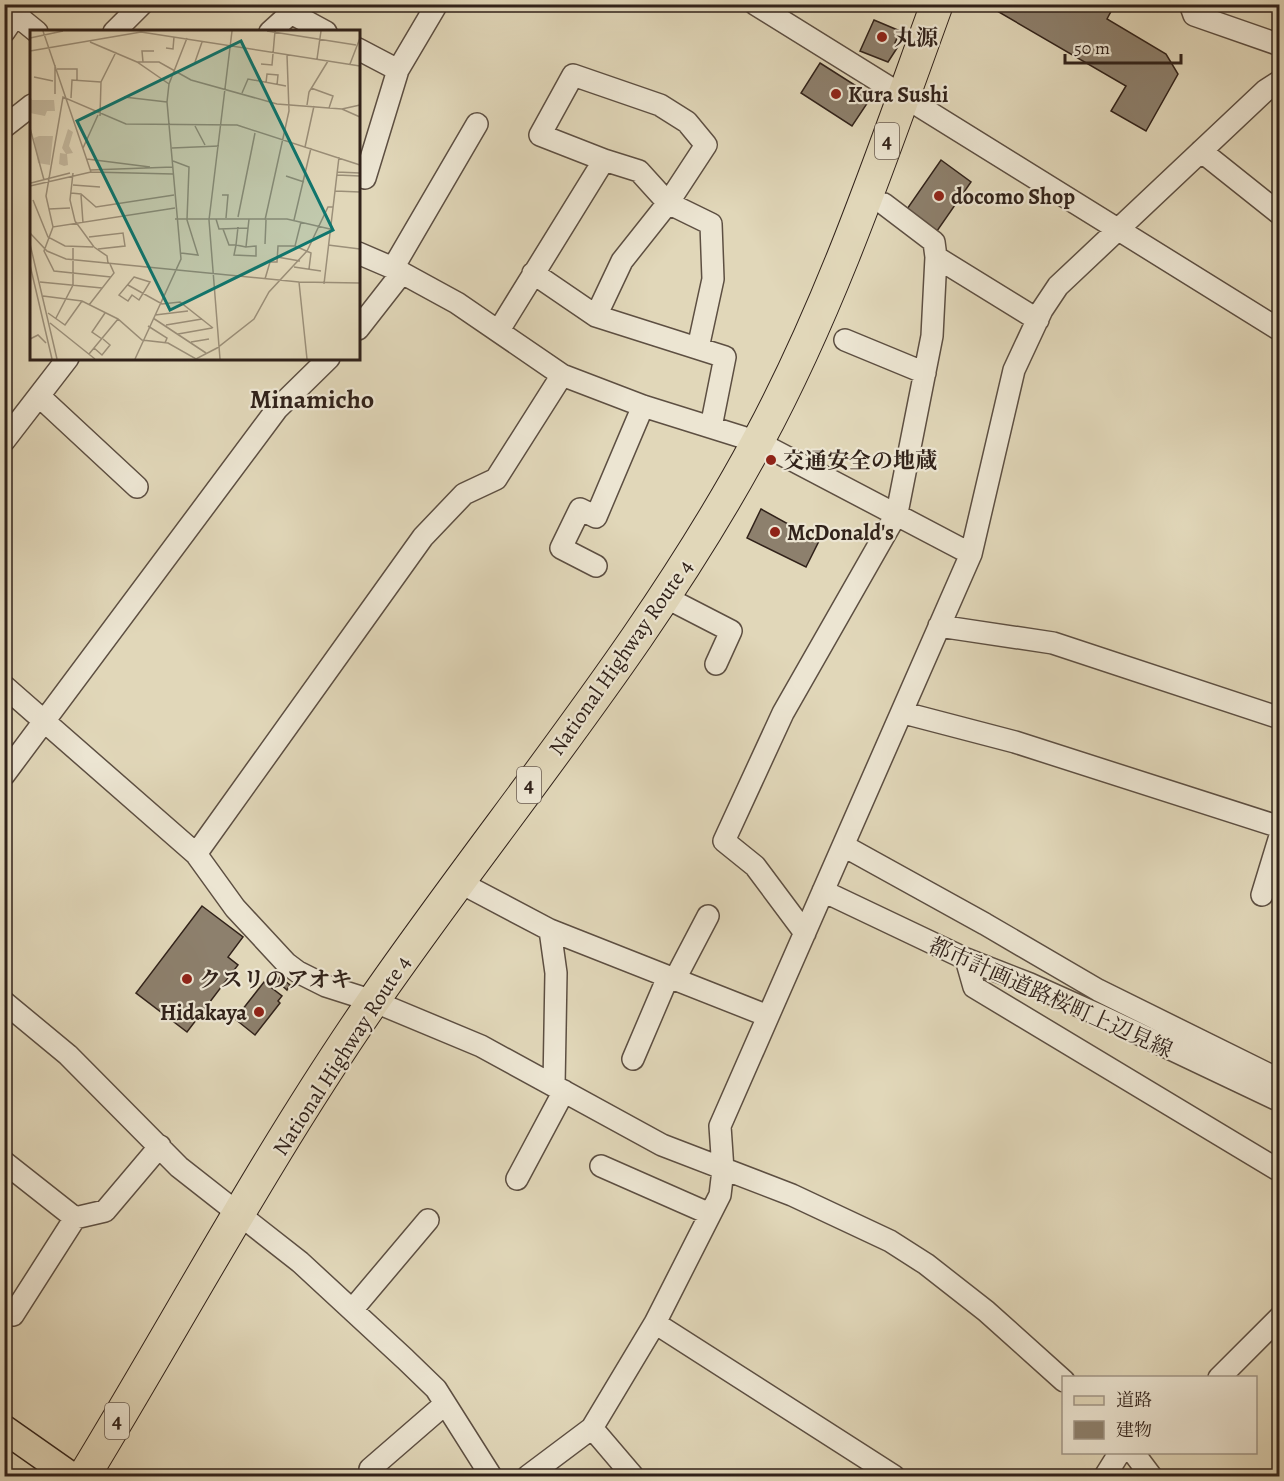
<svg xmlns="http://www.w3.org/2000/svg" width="1284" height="1481" viewBox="0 0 1284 1481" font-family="Alegreya,'Noto Serif JP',serif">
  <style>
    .building { fill: #8d806d; stroke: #31221a; stroke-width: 1.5 }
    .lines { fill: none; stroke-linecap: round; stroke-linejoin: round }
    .minor-casing { stroke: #5d4f42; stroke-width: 24 }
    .major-casing { stroke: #31221a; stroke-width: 30 }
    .highway-casing { stroke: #31221a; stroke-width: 34 }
    .minor { stroke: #ece5d2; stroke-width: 21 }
    .major { stroke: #e1d7b9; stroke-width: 27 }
    .highway { stroke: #e1d7b9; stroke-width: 32 }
    .poi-dot { fill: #8f2418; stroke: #ece5d2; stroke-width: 2 }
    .labels { text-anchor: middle; stroke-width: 4.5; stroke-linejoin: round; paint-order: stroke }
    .shield { fill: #ece5d2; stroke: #695c51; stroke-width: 1.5 }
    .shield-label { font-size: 21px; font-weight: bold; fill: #31221a }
    .poi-label { font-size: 22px; font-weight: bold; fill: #31221a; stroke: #ece5d2; text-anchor: start }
    .street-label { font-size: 22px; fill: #31221a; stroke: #ece5d2 }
    .quarter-label { font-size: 26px; font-weight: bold; fill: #31221a; stroke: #ece5d2 }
    .inset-road { fill: none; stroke: #9b8f79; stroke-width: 1.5 }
    .view { fill: #0f766e; fill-opacity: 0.15; stroke: #0f766e; stroke-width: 3 }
    .inset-edge { fill: none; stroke: #31221a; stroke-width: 3 }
  </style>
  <rect width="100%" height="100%" fill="#e1d7b9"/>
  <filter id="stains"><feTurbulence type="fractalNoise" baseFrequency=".00333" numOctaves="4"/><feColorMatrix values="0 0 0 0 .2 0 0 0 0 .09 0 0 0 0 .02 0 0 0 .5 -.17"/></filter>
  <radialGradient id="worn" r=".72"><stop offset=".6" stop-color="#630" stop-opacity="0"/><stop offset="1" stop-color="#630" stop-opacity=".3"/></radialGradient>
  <path class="building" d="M 985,4 L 1115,4 L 1107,19 L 1166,54 L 1178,74 L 1146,131 L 1111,111 L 1126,86 Z
    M 874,20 L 900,31 L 895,43 L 899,45 L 888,62 L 860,51 Z
    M 820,63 L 872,96 L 852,126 L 801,93 Z
    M 941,160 L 971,182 L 937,231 L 907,209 Z
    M 761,509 L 819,541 L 806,567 L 747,538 Z
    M 202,906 L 243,937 L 228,957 L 238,965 L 187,1032 L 136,993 Z
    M 280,977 L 290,985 L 287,990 L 277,981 Z
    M 264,982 L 282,996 L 278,1001 L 280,1003 L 255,1035 L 235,1019 Z"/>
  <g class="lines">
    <defs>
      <path id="minor" d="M 755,4 L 1280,330
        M 1190,4 L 1194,15 L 1280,45
        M 16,15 L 37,32
        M 4,32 L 23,4
        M 114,32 L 142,4
        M 270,32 L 291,13 L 326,32
        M 358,49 L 398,70 L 437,4
        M 4,127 L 32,105
        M 1201,151 L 1280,214
        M 365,178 L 398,70
        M 884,204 L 934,242 L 936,257
        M 358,253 L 393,268 L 457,303 L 562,375 L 643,406 L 758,442 L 971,554
        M 393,268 L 477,124
        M 533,273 L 596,316 L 725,357 L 711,427
        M 596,316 L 622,261 L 668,203 L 711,224 L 713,279 L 698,348
        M 358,329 L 401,274
        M 499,330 L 604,160 L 540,135 L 573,75 L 660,105 L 687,122 L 706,145 L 668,203 L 639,171 L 604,160
        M 845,340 L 925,373
        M 39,396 L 137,487
        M 4,441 L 68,358
        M 596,566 L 561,548 L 580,509 L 596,517 L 643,406
        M 665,597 L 731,631 L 716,664
        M 939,626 L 1053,643 L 1280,718
        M 4,686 L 196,854 L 235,908 L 286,963 L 298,972 L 326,986 L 373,1001 L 481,1046 L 662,1145 L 792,1195 L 890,1241 L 926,1264 L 986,1311 L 1064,1381
        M 904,713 L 1015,742 L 1280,827
        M 4,775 L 277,409 L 329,358
        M 844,846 L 985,924 L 1098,990 L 1280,1080
        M 196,854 L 423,537 L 464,494 L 496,479 L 562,375
        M 459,882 L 550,930 L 768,1016
        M 823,891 L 966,959 L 1030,984 L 1099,1015 L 1280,1101
        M 1262,895 L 1280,836
        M 550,930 L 556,973 L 554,1086
        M 805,933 L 755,866 L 724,841 L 783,713 L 897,513 L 932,336 L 936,257 L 1038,320
        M 966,959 L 974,987 L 1280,1171
        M 675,979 L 708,916
        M 4,1002 L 68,1055 L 179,1167 L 300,1262 L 405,1359 L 436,1389 L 491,1476
        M 633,1059 L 668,977
        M 4,1162 L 75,1218 L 105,1211 L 160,1146
        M 601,1166 L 710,1214
        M 517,1179 L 564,1091
        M 352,1310 L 428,1220
        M 13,1315 L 75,1218
        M 655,1323 L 894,1476
        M 1219,1378 L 1280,1317
        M 592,1428 L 633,1476
        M 1133,1452 L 1151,1476
        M 370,1469 L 445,1404
        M 528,1476 L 592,1428 L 655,1323 L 720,1195 L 723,1170 L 720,1126 L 971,554 L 1014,370 L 1042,310 L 1058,286 L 1266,90 L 1280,81
        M 1105,1476 L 1120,1452"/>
      <path id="major" d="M 4,1429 L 71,1476"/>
      <path id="highway" d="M 84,1476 C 180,1318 268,1153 374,1000 C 503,814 651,641 758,441 C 833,302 883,152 937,4"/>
    </defs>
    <use href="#minor" class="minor-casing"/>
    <use href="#major" class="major-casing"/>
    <use href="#highway" class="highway-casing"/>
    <use href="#minor" class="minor"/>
    <use href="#major" class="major"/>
    <use href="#highway" class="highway"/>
  </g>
  <g class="poi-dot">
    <circle cx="882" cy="37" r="6"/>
    <circle cx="836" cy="94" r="6"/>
    <circle cx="939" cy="196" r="6"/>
    <circle cx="771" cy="460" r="6"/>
    <circle cx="775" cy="532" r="6"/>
    <circle cx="187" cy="979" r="6"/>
    <circle cx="259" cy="1012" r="6"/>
  </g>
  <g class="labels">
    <g class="shield">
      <rect x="875" y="123" width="24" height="36" rx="4.5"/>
      <rect x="517" y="767" width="24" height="36" rx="4.5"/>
      <rect x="105" y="1403" width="24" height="36" rx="4.5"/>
    </g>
    <g class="shield-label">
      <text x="887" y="148">4</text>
      <text x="529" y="792">4</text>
      <text x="117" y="1428">4</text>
    </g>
    <g class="poi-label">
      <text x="894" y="45">丸源</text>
      <text x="848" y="102">Kura Sushi</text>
      <text x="951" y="204">docomo Shop</text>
      <text x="783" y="468">交通安全の地蔵</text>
      <text x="787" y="540">McDonald's</text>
      <text x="199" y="987">クスリのアオキ</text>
      <text x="247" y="1020" text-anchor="end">Hidakaya</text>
    </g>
    <g class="street-label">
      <text transform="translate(620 657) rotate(-55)" y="8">National Highway Route 4</text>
      <text transform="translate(1051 997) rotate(24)" y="8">都市計画道路桜町上辺見線</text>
      <text transform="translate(341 1055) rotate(-57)" y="8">National Highway Route 4</text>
    </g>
    <g class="quarter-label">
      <text x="312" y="408">Minamicho</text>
    </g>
  </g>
  <g transform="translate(30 30)">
    <rect width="330" height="330" fill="#e1d7b9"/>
    <path d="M 0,66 L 2,70 L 24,70 L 25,81 L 17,81 L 15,86 L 0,83 ZM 38,99 L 43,102 L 39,116 L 43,123 L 37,124 L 38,135 L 34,136 L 29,134 L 30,123 L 36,124 L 32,118 ZM 9,106 L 23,106 L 20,135 L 8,133 L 4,108 Z" fill="#c3b89e"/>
    <path class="inset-road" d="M 13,1 L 61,142M 237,1 L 326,15M 0,8 L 33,1M 60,12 L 107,32 L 139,54M 136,18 L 143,19 L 144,7M 0,21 L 111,2 L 330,36M 287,29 L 291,1M 107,32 L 129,32 L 161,50 L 247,74 L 312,79 L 330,87M 113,32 L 112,21 L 124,21M 165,32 L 172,12M 231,34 L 242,35 L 245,1M 320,34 L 330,8M 25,35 L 25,64M 27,39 L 47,39 L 47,51M 4,47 L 23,51M 236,53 L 237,44 L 248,45 L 247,55M 281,58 L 303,66 L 299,78M 212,63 L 218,49 L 256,56M 94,67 L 137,72M 41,68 L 42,50 L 71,52M 277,75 L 279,62 L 298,31M 312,79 L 330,75M 70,86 L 71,52 L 86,22M 165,96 L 175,115M 0,98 L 14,150M 275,117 L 284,76M 53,118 L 68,85M 142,118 L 189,116M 57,129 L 120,137M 143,131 L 159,137 L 157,190 L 168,225 L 151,223M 60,140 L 143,137M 307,142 L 330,143M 43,143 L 40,170 L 45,191 L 64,217 L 77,226 L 78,233M 307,145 L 330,146M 256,146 L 274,152M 1,153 L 40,143M 43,155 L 70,157M 0,156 L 61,142 L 143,144M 305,161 L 330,162M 41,163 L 51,164 L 66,177 L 144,165M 51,165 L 53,193M 192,165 L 198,165 L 196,188M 3,170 L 18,207 L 35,216 L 63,217M 145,178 L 23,197 L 16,166 L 33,67 L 96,94 L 207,95 L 330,135M 19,179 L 40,178M 208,187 L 225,103M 145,189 L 257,189 L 300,199M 186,189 L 189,199 L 218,198M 235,190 L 259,81 L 257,25M 264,190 L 281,118M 23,197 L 14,221 L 24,241 L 81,247M 193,199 L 199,215 L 206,215 L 208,197M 0,203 L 17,221 L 36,229 L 269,252 L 330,253M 59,207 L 93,203 L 95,216 L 68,219M 0,214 L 27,329M 235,214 L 236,190M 298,215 L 330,219M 265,216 L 281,223 L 279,239M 216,217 L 206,215 L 204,225 L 226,226 L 226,216 L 216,217 L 219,189M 247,227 L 270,231M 0,235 L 22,329M 264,237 L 291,241M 104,247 L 120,252 L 109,270 L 102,265 L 98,271 L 89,265 ZM 235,249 L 240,232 L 247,232 L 248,216 L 265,216 L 271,192M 10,252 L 72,258M 269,252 L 277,329M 294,254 L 309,127M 98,255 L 132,274 L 150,272 L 183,298M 13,266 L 52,271 L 88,289 L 112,310 L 138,313 L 166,329 L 187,318 L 224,289 L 239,262 L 277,221 L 298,177 L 303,177M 59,275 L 84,243 L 80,234M 18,283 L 35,295 L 52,271M 125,285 L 158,281M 26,288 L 43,255 L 43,218M 123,288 L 176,323M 20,293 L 65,329M 136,295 L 172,289M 118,296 L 137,308 L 135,313M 148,304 L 182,298M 0,309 L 8,305 L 16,313M 72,309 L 62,302 L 75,283M 161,312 L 179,309M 64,318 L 72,325 L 80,315 L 73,309M 59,324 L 88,289M 105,329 L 151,229 L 137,72 L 139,54 L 157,8M 190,329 L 179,190 L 202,1"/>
    <path class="view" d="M 211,11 L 303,200 L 140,280 L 47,91 Z"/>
    <rect width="330" height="330" class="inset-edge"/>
  </g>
  <rect width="1284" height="1481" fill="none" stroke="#e1d7b9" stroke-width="24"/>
  <rect x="6" y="6" width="1272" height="1469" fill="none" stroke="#31221a" stroke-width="3"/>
  <rect x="12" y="12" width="1260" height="1457" fill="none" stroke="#31221a" stroke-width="1.5"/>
  <rect x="1062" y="1376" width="195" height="78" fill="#ece5d2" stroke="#a19788" stroke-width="1.5"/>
  <rect x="1074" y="1396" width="30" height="9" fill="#e1d7b9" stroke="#a19788" stroke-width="1.5"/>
  <text x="1116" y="1406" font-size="18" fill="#31221a">道路</text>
  <rect x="1074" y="1421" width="30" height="18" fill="#8d806d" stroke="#a19788" stroke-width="1.5"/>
  <text x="1116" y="1436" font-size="18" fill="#31221a">建物</text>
  <path d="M1065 54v9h116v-9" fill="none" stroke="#31221a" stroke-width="3"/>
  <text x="1074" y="54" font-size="18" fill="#31221a" stroke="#ece5d2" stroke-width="4.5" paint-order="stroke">50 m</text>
  <rect width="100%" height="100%" filter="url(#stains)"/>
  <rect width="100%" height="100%" fill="url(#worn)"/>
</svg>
